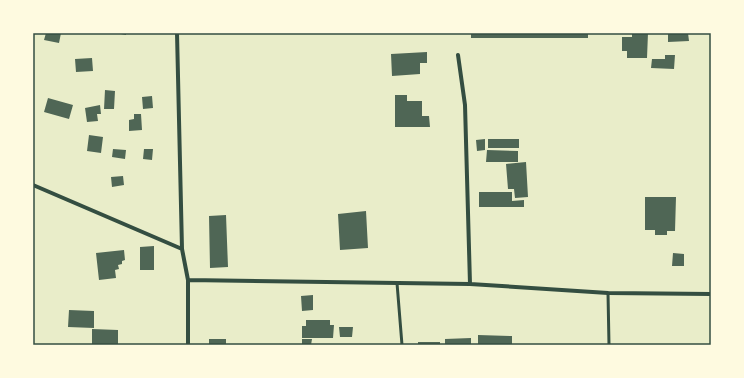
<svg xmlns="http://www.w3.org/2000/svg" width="744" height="378" viewBox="0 0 744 378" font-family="'Nunito Sans',sans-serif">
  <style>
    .building { fill: #4f6655 }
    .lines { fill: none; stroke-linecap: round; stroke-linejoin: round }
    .service { stroke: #344e41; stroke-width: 3 }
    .minor { stroke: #344e41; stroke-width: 4 }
    .neatline { fill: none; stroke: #344e41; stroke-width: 1.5 }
  </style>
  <rect width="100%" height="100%" fill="#e9edc9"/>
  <path class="building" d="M 46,33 L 61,33 L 59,43 L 44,40 Z
    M 116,33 L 126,33 L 126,35 Z
    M 471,33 L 588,33 L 588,38 L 471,38 Z
    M 632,33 L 648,33 L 647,58 L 627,58 L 627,51 L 622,51 L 622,37 L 632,37 Z
    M 668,33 L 688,33 L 689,41 L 668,42 Z
    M 427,52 L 427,63 L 420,63 L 420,74 L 392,76 L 391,54 Z
    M 665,55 L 675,55 L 674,69 L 651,68 L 652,59 L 665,59 Z
    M 92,58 L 93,71 L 76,72 L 75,59 Z
    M 105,90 L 115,91 L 114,109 L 104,109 Z
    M 395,95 L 407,95 L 407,101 L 422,101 L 422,116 L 429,116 L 430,127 L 395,127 Z
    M 152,96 L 153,108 L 143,109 L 142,97 Z
    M 48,98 L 73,105 L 69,119 L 44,112 Z
    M 100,105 L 101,114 L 97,114 L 98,121 L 87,122 L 85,108 Z
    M 134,114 L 141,114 L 142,130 L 129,131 L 129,120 L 134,119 Z
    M 89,135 L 103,137 L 101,153 L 87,151 Z
    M 485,139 L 485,150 L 477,151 L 476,140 Z
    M 488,139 L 519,139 L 519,148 L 488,148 Z
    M 113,149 L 126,150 L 125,159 L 112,157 Z
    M 144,149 L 153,149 L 152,160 L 143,159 Z
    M 487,150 L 518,151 L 518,162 L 486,162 Z
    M 526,162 L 528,197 L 515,198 L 514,189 L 508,189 L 506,164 Z
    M 123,176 L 124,185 L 112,187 L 111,177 Z
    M 479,192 L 512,192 L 512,201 L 524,200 L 524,207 L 479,207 Z
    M 645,197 L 676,197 L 675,231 L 667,231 L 667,235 L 655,235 L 655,230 L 645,230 Z
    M 366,211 L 368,248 L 340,250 L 338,214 Z
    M 226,215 L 228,267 L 210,268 L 209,216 Z
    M 154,246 L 154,270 L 140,270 L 140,247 Z
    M 124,250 L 125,260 L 122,261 L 122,264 L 118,265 L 119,269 L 115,270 L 116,278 L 99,280 L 96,253 Z
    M 673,253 L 684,254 L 684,266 L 672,266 Z
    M 313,295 L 313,310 L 302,311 L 301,296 Z
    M 69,310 L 94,311 L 94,328 L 68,327 Z
    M 306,320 L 330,320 L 330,325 L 334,325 L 333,338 L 302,338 L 302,326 L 306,326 Z
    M 339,327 L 353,327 L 352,337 L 340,337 Z
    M 92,329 L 118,330 L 118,345 L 92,345 Z
    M 478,335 L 512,336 L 512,345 L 478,345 Z
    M 471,338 L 471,345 L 445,345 L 445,339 Z
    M 209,339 L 226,339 L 226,345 L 209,345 Z
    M 302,339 L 312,339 L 311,345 L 302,345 Z
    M 418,342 L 440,342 L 440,345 L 418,345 Z"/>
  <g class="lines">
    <path class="service" d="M 397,283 L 402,345
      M 608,293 L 609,345"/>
    <path class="minor" d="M 177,33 L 182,249 L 188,280 L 188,345
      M 458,55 L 465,105 L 470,284
      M 33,185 L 182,249
      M 188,280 L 470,284 L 608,293 L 711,294"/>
  </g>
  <rect width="744" height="378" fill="none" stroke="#fefae0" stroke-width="68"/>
  <rect x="34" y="34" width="676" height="310" class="neatline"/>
</svg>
